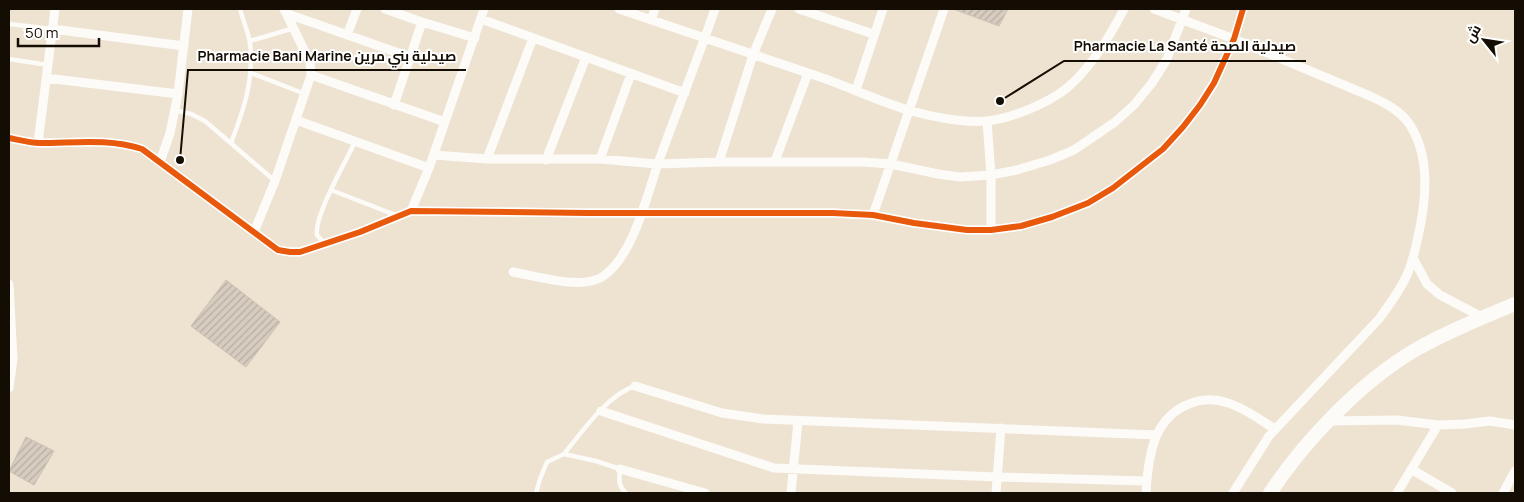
<svg xmlns="http://www.w3.org/2000/svg" width="1524" height="502" viewBox="0 0 1524 502" font-family="Manrope,Cairo,sans-serif">
  <style>
    .building { fill: url(#building-hatch); stroke: #cbc1b4 }
    .lines { fill: none; stroke-linecap: round; stroke-linejoin: round }
    .lane { stroke: #fcfbf8; stroke-width: 4.5 }
    .street { stroke: #fcfbf8; stroke-width: 9 }
    .primary { stroke: #fcfbf8; stroke-width: 14 }
    .cycleway-casing { stroke: #fff; stroke-width: 9 }
    .cycleway { stroke: #e8590c; stroke-width: 6 }
    .leader { fill: none; stroke: #140d04; stroke-width: 2 }
    .callout-dot { fill: #140d04; stroke: #fff; stroke-width: 2 }
    .callout-label { font-size: 14px; text-anchor: middle; font-weight: bold; fill: #140d04; stroke: #fff; stroke-width: 4; stroke-linejoin: round; paint-order: stroke }
  </style>
  <defs>
    <pattern id="building-hatch" width="6" height="6" patternUnits="userSpaceOnUse" patternTransform="scale(1.25)"><rect width="6" height="6" fill="#d6ccbf"/><path d="M-1 1l2-2M0 6l6-6M5 7l2-2" fill="none" stroke="#b7aea2"/></pattern>
  </defs>
  <rect width="100%" height="100%" fill="#eee2d1"/>
  <path class="building" d="M 956,9 L 1008,9 L 999,26 L 956,10 Z
    M 226,280 L 280,322 L 246,367 L 191,326 Z
    M 26,437 L 54,451 L 34,485 L 9,471 Z"/>
  <g class="lines">
    <path class="lane" d="M 9,24 L 52,29
      M 250,41 L 294,28
      M 9,59 L 48,65
      M 251,73 L 305,94
      M 175,110 L 191,114 L 205,121 L 275,181
      M 231,143 C 244,109 254,80 250,43 C 248,32 243,20 240,9
      M 331,190 L 398,216
      M 325,244 L 317,235 C 314,216 346,161 355,142
      M 564,454 C 582,432 607,395 635,386
      M 536,493 L 540,479 L 547,462 L 564,454 L 596,461 L 620,469 C 619,479 618,486 626,493"/>
    <path class="street" d="M 385,9 L 422,22 L 475,38
      M 619,9 C 686,32 753,54 820,77 C 849,87 878,101 908,110 C 931,117 964,123 987,121 C 1012,118 1047,104 1067,88 C 1091,68 1110,36 1124,9
      M 799,9 L 873,34
      M 1154,9 L 1234,39 L 1370,96 C 1385,103 1401,111 1410,125 C 1431,158 1426,201 1418,237 C 1415,251 1412,264 1406,277 C 1399,292 1389,305 1379,319 L 1269,436 L 1233,493
      M 288,14 L 410,57
      M 481,19 L 685,93
      M 651,20 L 655,9
      M 52,29 L 184,46
      M 347,35 L 357,9
      M 311,75 L 445,122
      M 46,78 L 178,94
      M 856,90 L 883,9
      M 394,105 L 422,22
      M 296,120 L 429,168
      M 987,121 L 991,175 L 991,230
      M 9,138 C 19,140 30,143 40,143 C 75,143 108,138 142,149 L 278,250 L 290,252 L 300,252 L 360,232 L 411,211 L 588,213 L 833,213 L 873,215 L 914,223 L 967,230 L 991,230 L 1021,226 L 1052,217 L 1088,203 L 1113,188 L 1163,149 L 1183,127 L 1200,105 L 1214,83 L 1234,39 L 1243,9
      M 38,143 L 55,9
      M 434,155 L 487,159 L 600,159 L 657,164 L 719,162 L 863,162 L 891,164 L 938,174 L 960,177 L 991,175 L 1017,170 L 1050,160 L 1074,150 L 1115,122 L 1134,105 L 1152,83 L 1167,59 L 1186,9
      M 487,159 L 533,38
      M 600,159 L 631,74
      M 546,160 L 586,57
      M 775,161 L 808,73
      M 160,162 L 170,133 L 178,94 L 188,9
      M 719,162 L 753,55 L 772,9
      M 411,211 L 429,168 L 484,9
      M 873,215 L 944,9
      M 254,232 L 275,181 L 311,75 L 310,62 L 284,9
      M 1413,258 L 1427,284 L 1440,295 L 1482,317
      M 513,272 C 536,276 581,290 602,277 C 635,256 648,189 661,155 C 679,106 698,58 715,9
      M 9,284 L 13,359 L 9,388
      M 635,386 L 722,413 L 763,419 L 1157,435
      M 601,411 L 774,468 L 997,477 L 1147,481
      M 1328,421 L 1397,420 L 1438,425 L 1465,424 L 1490,421 L 1515,425
      M 620,469 L 705,493
      M 1411,469 L 1452,493
      M 791,493 L 798,421
      M 996,493 L 1001,428
      M 1146,493 C 1147,475 1149,454 1156,437 C 1168,408 1199,393 1228,403 C 1245,408 1260,420 1275,429
      M 1397,493 L 1438,425
      M 1503,493 L 1515,471"/>
    <path class="primary" d="M 1270,493 C 1305,440 1361,382 1415,350 C 1447,332 1481,318 1515,304"/>
    <defs>
      <path id="cycleway" d="M 9,138 C 19,140 30,143 40,143 C 75,143 108,138 142,149 L 278,250 L 290,252 L 300,252 L 360,232 L 411,211 L 588,213 L 833,213 L 873,215 L 914,223 L 967,230 L 991,230 L 1021,226 L 1052,217 L 1088,203 L 1113,188 L 1163,149 L 1183,127 L 1200,105 L 1214,83 L 1234,39 L 1243,9"/>
    </defs>
    <use href="#cycleway" class="cycleway-casing"/>
    <use href="#cycleway" class="cycleway"/>
  </g>
  <path class="leader" d="M1000 101L1064 61H1306M180 160L188 70H466"/>
  <g class="callout-dot">
    <circle cx="1000" cy="101" r="5"/>
    <circle cx="180" cy="160" r="5"/>
  </g>
  <g class="callout-label">
    <text x="1185" y="51">Pharmacie La Santé صيدلية الصحة</text>
    <text x="327" y="61">Pharmacie Bani Marine صيدلية بني مرين</text>
  </g>
  <rect width="1524" height="502" fill="none" stroke="#140d04" stroke-width="20"/>
  <g transform="translate(1484 40) rotate(300)" stroke="#ffffff" stroke-width="4" paint-order="stroke">
  <path d="M0-4L9 19L0 12L-9 19Z" fill="#140d04"/>
  <text y="-8" font-size="14" font-weight="bold" text-anchor="middle" fill="#140d04">ش</text>
  </g>
  <path d="M18 38v8h81v-8" fill="none" stroke="#140d04" stroke-width="2.5"/>
  <text x="25" y="38" font-size="15" fill="#140d04" stroke="#ffffff" stroke-width="4" paint-order="stroke">50 m</text>
</svg>
